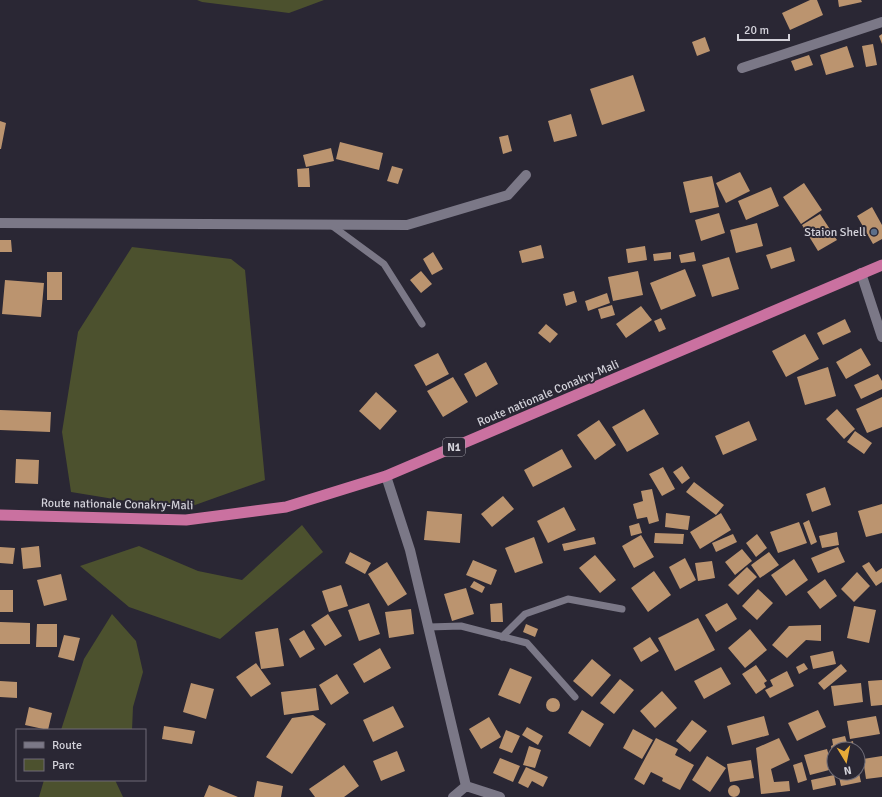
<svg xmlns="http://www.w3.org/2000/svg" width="882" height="797" viewBox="0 0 882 797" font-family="Signika,sans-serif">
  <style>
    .green { fill: #4c512e }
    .building { fill: #bb946f }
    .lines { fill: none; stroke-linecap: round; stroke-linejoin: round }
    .service { stroke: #7b7887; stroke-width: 7 }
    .minor { stroke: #7b7887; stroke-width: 10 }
    .trunk { stroke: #ca71a0; stroke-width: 11 }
    .service-dot { fill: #5c6f8a; stroke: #2a2734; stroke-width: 1.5 }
    .labels { text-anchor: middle; stroke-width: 4; stroke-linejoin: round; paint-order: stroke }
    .shield { fill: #2a2734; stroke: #a09fa8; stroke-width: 1 }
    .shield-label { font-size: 11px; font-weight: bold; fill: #d3d2da }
    .poi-label { font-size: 12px; fill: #d3d2da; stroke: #2a2734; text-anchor: end }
    .street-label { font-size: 12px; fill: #d3d2da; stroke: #2a2734 }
  </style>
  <rect width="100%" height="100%" fill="#2a2734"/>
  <path class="green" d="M 197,0 L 324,0 L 289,13 L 202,2 Z
    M 132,247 L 231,259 L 245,270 L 265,480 L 181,510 L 71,492 L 62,432 L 78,332 Z
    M 302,525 L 323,552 L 220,639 L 129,607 L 80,566 L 139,546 L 198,571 L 242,580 Z
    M 112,614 L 136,641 L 143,672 L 133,707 L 132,730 L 61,730 L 84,659 Z
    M 44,780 L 115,780 L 123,797 L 39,797 Z"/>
  <path class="building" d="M 810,0 L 817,0 L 823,15 L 790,30 L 782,13 Z
    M 838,0 L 861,0 L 862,2 L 839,7 Z
    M 882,34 L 882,44 L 879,36 Z
    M 705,37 L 710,51 L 697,56 L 692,42 Z
    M 873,44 L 877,65 L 866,67 L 862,46 Z
    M 847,46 L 854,67 L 826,75 L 820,55 Z
    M 809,55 L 813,65 L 795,71 L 791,61 Z
    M 633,75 L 645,111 L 602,125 L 590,89 Z
    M 571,114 L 577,136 L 554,142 L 548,121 Z
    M 0,121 L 6,123 L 1,149 L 0,149 Z
    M 508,135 L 512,151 L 503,154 L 499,137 Z
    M 340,142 L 383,153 L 379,170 L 336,159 Z
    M 331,148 L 334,161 L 306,167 L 303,155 Z
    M 392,166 L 403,169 L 398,184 L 387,181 Z
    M 309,168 L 310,187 L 298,187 L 297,169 Z
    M 740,172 L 750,191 L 726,203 L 716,183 Z
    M 712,176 L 719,207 L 690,213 L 683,182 Z
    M 804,183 L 822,210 L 801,224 L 783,197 Z
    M 771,187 L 779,206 L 746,220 L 738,201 Z
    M 872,207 L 882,225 L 882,239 L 873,244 L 857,216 Z
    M 719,213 L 725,233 L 701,241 L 695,220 Z
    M 820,214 L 837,240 L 818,251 L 802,225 Z
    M 757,223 L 763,246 L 736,253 L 730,230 Z
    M 0,240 L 11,240 L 12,252 L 0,252 Z
    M 541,245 L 544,258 L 522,263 L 519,251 Z
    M 645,246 L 647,260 L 628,263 L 626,249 Z
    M 791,247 L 795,261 L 771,269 L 766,255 Z
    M 433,252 L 443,269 L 432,275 L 423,259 Z
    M 671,252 L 671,259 L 654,261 L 653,254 Z
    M 694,252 L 696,261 L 681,263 L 679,255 Z
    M 729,257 L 739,289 L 712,297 L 702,265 Z
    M 685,269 L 696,296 L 661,310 L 650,283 Z
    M 421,271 L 432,284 L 421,293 L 410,280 Z
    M 638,271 L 643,295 L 613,301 L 608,277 Z
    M 47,272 L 62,272 L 62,300 L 47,300 Z
    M 5,280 L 44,283 L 41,317 L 2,314 Z
    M 574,291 L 577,302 L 566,306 L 563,294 Z
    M 607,293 L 610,303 L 588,311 L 585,301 Z
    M 612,305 L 615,315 L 601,319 L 598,309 Z
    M 641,306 L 652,320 L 626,338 L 616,324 Z
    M 661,318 L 666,329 L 659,332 L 654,321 Z
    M 845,319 L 851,332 L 823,345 L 817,333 Z
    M 546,324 L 558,334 L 550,343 L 538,333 Z
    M 805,334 L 819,359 L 786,377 L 772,351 Z
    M 861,348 L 871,365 L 846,379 L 836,362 Z
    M 438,353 L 449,374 L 426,386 L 414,365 Z
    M 486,362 L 498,384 L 476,397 L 464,374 Z
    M 828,367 L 836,396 L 805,405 L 797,377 Z
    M 878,374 L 882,381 L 882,389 L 861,399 L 854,385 Z
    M 453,377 L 468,402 L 443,417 L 427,391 Z
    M 376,392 L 397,411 L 380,430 L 359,411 Z
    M 882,397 L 882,427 L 867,433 L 856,409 Z
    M 644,409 L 659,434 L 627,452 L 612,427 Z
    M 837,409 L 855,429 L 844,439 L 826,419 Z
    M 0,410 L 51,412 L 50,432 L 0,430 Z
    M 599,420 L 616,445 L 595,460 L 577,435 Z
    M 749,421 L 757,440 L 723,455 L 715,436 Z
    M 855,431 L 872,443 L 864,454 L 847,442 Z
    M 562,449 L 572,467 L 533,487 L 524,470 Z
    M 16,459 L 39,460 L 38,484 L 15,483 Z
    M 682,466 L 690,478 L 682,484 L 673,472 Z
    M 663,467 L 675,489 L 662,496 L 649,474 Z
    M 694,482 L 724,505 L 716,515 L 686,492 Z
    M 825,487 L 831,505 L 812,512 L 806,494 Z
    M 652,489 L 659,521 L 649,524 L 647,517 L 637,519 L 633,504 L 643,501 L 641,491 Z
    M 503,496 L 514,509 L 492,527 L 481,514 Z
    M 882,504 L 882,533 L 866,537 L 858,511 Z
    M 564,507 L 576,530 L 548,543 L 537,521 Z
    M 427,511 L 462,514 L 460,543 L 424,540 Z
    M 666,513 L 690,516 L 688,530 L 665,527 Z
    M 721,513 L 731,530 L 700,549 L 690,532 Z
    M 809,520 L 817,542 L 811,545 L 803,523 Z
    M 799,522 L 807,543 L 778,553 L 770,532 Z
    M 639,523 L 642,533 L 631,536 L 629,526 Z
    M 837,532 L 839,545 L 822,548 L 819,536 Z
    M 655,533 L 684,534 L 683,544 L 654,543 Z
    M 733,534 L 737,542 L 716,552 L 712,543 Z
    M 757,534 L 767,548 L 756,557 L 746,543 Z
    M 641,535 L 654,557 L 634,568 L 622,546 Z
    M 534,537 L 543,563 L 515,573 L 505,548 Z
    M 594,537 L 596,544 L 564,551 L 562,544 Z
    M 39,546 L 41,567 L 23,569 L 21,548 Z
    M 0,547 L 15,548 L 13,564 L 0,563 Z
    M 838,547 L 845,562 L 818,573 L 811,558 Z
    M 742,549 L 752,561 L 735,575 L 725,562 Z
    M 350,552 L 371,563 L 365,574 L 345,563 Z
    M 769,552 L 779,565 L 760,578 L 751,565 Z
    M 595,555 L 616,580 L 600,593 L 579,568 Z
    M 685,558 L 696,580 L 680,589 L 669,567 Z
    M 794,559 L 808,580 L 786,596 L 771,575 Z
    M 473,560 L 497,570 L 491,585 L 466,575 Z
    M 712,561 L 715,578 L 698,581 L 695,563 Z
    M 387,562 L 407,594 L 388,606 L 368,574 Z
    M 869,562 L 876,572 L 882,568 L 882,582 L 876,586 L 862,566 Z
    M 747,567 L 757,577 L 738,595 L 728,585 Z
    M 654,571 L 671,595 L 648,612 L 631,588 Z
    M 857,572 L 870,586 L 854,602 L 841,589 Z
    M 61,574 L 67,600 L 44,606 L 37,580 Z
    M 825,579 L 837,596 L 820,609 L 807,592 Z
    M 474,581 L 485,587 L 482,593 L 470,587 Z
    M 341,585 L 348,606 L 329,612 L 322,591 Z
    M 466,588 L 474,614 L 452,621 L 444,594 Z
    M 758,589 L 773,603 L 757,620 L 742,606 Z
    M 0,590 L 13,590 L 13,612 L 0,612 Z
    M 369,603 L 380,634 L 359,641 L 348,610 Z
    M 502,603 L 503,622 L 491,622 L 490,604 Z
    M 727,603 L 737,619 L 716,632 L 705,615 Z
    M 854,606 L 876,610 L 869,643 L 847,638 Z
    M 411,609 L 414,634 L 389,638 L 385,612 Z
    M 328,614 L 342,636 L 325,646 L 311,625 Z
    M 698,618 L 715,650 L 675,671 L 658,638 Z
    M 0,622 L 30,623 L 30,644 L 0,644 Z
    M 37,624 L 57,624 L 57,647 L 36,647 Z
    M 526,624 L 538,629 L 535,637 L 523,632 Z
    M 821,625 L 821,641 L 806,640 L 787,658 L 772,645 L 789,626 Z
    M 278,628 L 284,666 L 261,669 L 255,632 Z
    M 750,629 L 767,650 L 745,668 L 728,648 Z
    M 304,630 L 315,649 L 300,658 L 289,639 Z
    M 64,635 L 80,638 L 74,661 L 58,657 Z
    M 650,637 L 659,651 L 641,662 L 633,648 Z
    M 380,648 L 391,668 L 364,683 L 353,664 Z
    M 833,651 L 836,664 L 813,669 L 810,656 Z
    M 592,659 L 611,675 L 592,697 L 573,681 Z
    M 256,663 L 271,684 L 251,697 L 236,677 Z
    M 804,663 L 808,669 L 799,674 L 796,667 Z
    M 841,664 L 847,671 L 824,690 L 818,683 Z
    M 756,665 L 767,681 L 764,683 L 766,687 L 756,694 L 742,674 Z
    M 721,667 L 731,684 L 704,699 L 694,681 Z
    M 510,668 L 532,677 L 520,704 L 498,695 Z
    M 787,671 L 794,686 L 770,698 L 765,690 L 773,686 L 770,680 Z
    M 337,674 L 349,693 L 331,705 L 319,685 Z
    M 620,679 L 634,690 L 614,714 L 600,703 Z
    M 882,680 L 882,705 L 871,706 L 868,681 Z
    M 0,681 L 17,682 L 17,698 L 0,697 Z
    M 191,683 L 214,689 L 206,719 L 183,712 Z
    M 861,683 L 863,702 L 834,706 L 831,686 Z
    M 316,688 L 319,710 L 284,715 L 281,692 Z
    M 662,691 L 677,708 L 655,728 L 640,711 Z
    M546 705a7 7 0 1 1 14 0a7 7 0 1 1-14 0Z
    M 393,706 L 404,727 L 373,742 L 363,720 Z
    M 29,707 L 52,713 L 48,730 L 25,725 Z
    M 582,710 L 604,724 L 590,747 L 568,733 Z
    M 818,710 L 826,727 L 797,741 L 788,723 Z
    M 313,715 L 326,724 L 292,774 L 266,757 L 292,718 Z
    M 764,716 L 769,735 L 732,745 L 727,726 Z
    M 876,716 L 880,734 L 850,739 L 847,721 Z
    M 489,717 L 501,737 L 481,749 L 469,729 Z
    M 692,720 L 707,731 L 690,752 L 676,741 Z
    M 164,726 L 195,731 L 192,744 L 162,739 Z
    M 527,727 L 543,736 L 538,745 L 522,735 Z
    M 633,729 L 653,740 L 642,759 L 623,748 Z
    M 506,730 L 520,736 L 512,753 L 499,748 Z
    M 845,736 L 847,743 L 853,741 L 854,749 L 834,749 L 833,760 L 831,746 L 833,745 L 832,739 Z
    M 656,738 L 678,749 L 675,755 L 694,765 L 680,790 L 662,781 L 663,778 L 651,772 L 644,785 L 634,779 Z
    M 779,738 L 790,760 L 771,769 L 774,782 L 789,781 L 790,791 L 761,794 L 756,748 Z
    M 529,746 L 541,750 L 535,768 L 523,765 Z
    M 827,749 L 833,769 L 810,775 L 804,755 Z
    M 397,751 L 405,771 L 381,781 L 373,761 Z
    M 707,756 L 726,768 L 710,792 L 692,780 Z
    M 882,756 L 882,777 L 866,779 L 863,759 Z
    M 500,758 L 520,766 L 513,782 L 493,773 Z
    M 751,760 L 754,778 L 730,782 L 727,764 Z
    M 802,762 L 807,780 L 798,783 L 793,765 Z
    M 344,765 L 359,786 L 344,797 L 315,797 L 309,789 Z
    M 526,767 L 548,777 L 543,787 L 532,781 L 528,788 L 518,783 Z
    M 838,773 L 859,773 L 861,782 L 841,786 Z
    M 834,775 L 836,785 L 813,790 L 811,780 Z
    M 257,781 L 283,786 L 281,797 L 254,797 Z
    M728 791a6 6 0 1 1 12 0a6 6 0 1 1-12 0Z
    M 209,785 L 238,797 L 204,797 Z"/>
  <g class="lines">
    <path class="service" d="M 331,225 L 384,264 L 422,324
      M 429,627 L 461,626 L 527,643 L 575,697
      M 502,637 L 525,614 L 568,599 L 622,609"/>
    <path class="minor" d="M 742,68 L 882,22
      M 0,223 L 407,225 L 508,195 L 526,175
      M 861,273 L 882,337
      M 386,476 L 410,550 L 466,786 L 500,797
      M 453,797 L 466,786"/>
    <path class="trunk" d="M 0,515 L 186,520 L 286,507 L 386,476 L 882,265"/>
  </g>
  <circle class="service-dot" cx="874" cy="232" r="4"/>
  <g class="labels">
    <rect class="shield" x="443" y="438" width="22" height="18" rx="3"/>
    <g class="shield-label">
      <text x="454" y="451">N1</text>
    </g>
    <g class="poi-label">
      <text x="866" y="236">Staion Shell</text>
    </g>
    <g class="street-label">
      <text transform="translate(548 393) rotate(-23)" y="4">Route nationale Conakry-Mali</text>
      <text transform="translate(117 504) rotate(1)" y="4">Route nationale Conakry-Mali</text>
    </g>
  </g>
  <rect x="16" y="729" width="130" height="52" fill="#2a2734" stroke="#6e6b76"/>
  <rect x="24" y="742" width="20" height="6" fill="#7b7887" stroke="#6e6b76"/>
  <text x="52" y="749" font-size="12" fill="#d3d2da">Route</text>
  <rect x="24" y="759" width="20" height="12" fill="#4c512e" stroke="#6e6b76"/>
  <text x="52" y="769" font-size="12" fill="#d3d2da">Parc</text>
  <g transform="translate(846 761) rotate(170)"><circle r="19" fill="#2a2734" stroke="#6e6b76"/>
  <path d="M0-3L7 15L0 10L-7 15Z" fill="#e8ab37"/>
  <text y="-6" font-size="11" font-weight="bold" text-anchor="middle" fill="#d3d2da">N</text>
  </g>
  <path d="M738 34v6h51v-6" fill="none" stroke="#d3d2da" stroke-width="2"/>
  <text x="744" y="34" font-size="12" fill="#d3d2da" stroke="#2a2734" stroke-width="3" paint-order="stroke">20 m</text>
</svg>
